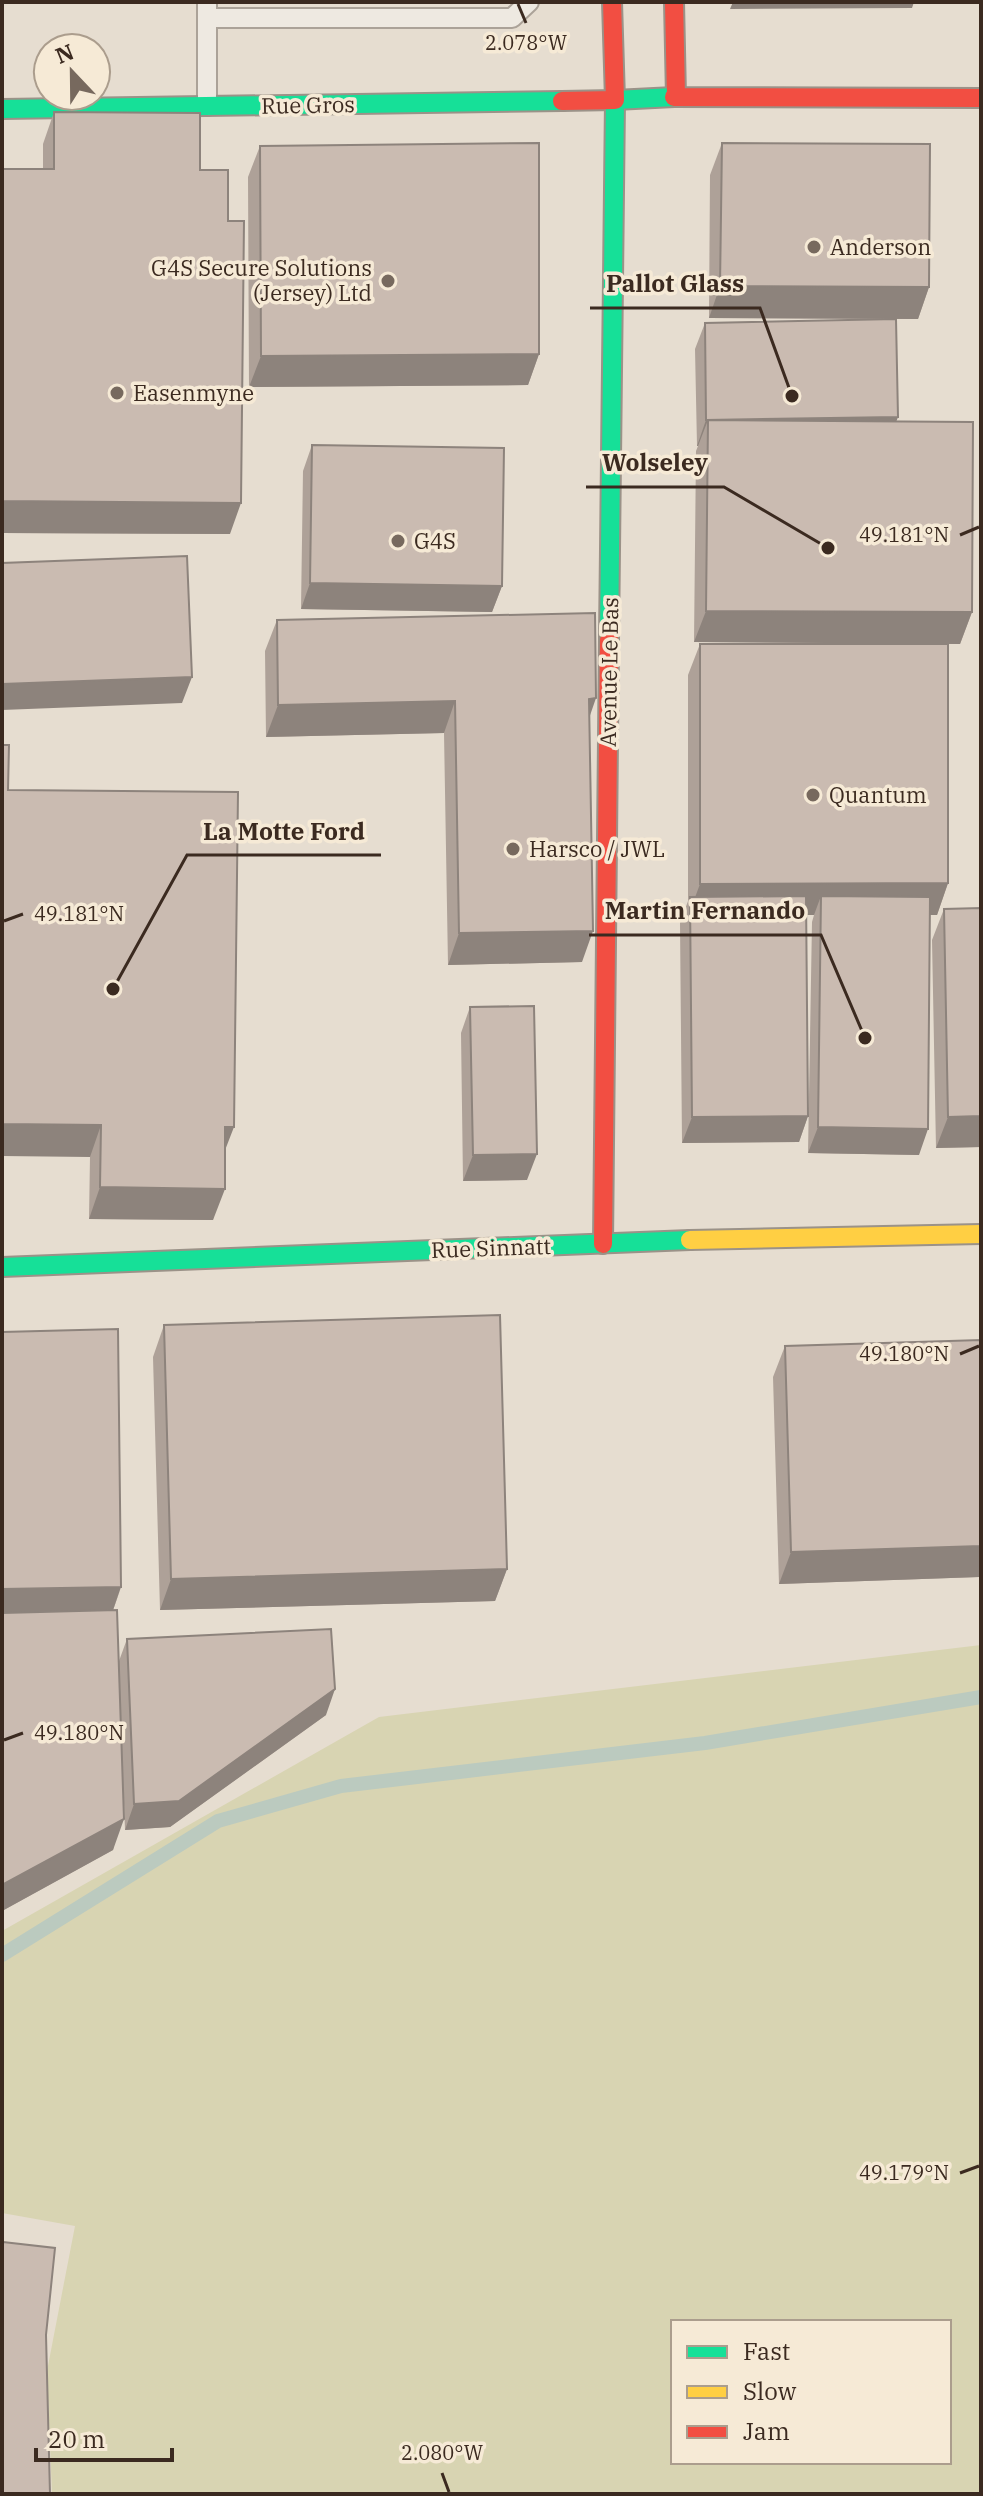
<svg xmlns="http://www.w3.org/2000/svg" width="983" height="2496" viewBox="0 0 983 2496" font-family="'IBM Plex Serif',serif">
  <style>
    .green { fill: #d8d4b2; fill-rule: evenodd }
    .lines { fill: none; stroke-linecap: round; stroke-linejoin: round }
    .stream { stroke: #bbcabf; stroke-width: 14 }
    .lane-casing { stroke: #aba298; stroke-width: 22 }
    .fast-casing { stroke: #9b9288; stroke-width: 22 }
    .slow-casing { stroke: #9b9288; stroke-width: 22 }
    .jam-casing { stroke: #9b9288; stroke-width: 22 }
    .lane { stroke: #eee9e1; stroke-width: 18 }
    .fast { stroke: #16e098; stroke-width: 18 }
    .slow { stroke: #ffcf43; stroke-width: 18 }
    .jam { stroke: #f24e42; stroke-width: 18 }
    .wall { fill: #aea198 }
    .shaded-wall { fill: #8d837c }
    .building { fill: #cabbb1; stroke: #8d837c; stroke-width: 2 }
    .ticks { fill: none; stroke: #3b2a20; stroke-width: 3 }
    .poi-dot { fill: #77695e; stroke: #f6ead6; stroke-width: 3 }
    .labels { text-anchor: middle; stroke-width: 7; stroke-linejoin: round; paint-order: stroke }
    .street-label { font-size: 22px; fill: #3b2a20; stroke: #f6ead6 }
    .poi-label { font-size: 22px; fill: #3b2a20; stroke: #f6ead6; text-anchor: start }
    .ticks-label { font-size: 20px; text-anchor: middle; fill: #3b2a20; stroke: #f6ead6; stroke-width: 7; stroke-linejoin: round; paint-order: stroke }
    .leader { fill: none; stroke: #3b2a20; stroke-width: 3 }
    .callout-dot { fill: #3b2a20; stroke: #f6ead6; stroke-width: 3 }
    .callout-label { font-size: 24px; text-anchor: middle; font-weight: bold; fill: #3b2a20; stroke: #f6ead6; stroke-width: 7; stroke-linejoin: round; paint-order: stroke }
  </style>
  <rect width="100%" height="100%" fill="#e6ddd0"/>
  <path class="green" d="M 981,1645 L 981,2494 L 52,2494 L 47,2371 L 75,2226 L 2,2213 L 2,1931 L 379,1717 ZM 673,2322 L 949,2322 L 949,2462 L 673,2462 Z"/>
  <g class="lines">
    <path class="stream" d="M 2,1955 L 218,1821 L 341,1786 L 705,1743 L 981,1697"/>
    <defs>
      <path id="lane" d="M 207,18 L 512,18 L 529,2
        M 207,106 L 207,2"/>
      <path id="fast" d="M 2,109 L 562,101
        M 609,639 L 615,100 L 674,97
        M 2,1267 L 690,1240"/>
      <path id="slow" d="M 690,1240 L 981,1234"/>
      <path id="jam" d="M 674,2 L 676,97
        M 674,97 L 981,98
        M 562,101 L 615,100 L 612,2
        M 603,1244 L 609,639"/>
    </defs>
    <use href="#lane" class="lane-casing"/>
    <use href="#fast" class="fast-casing"/>
    <use href="#slow" class="slow-casing"/>
    <use href="#jam" class="jam-casing"/>
    <use href="#lane" class="lane"/>
    <use href="#fast" class="fast"/>
    <use href="#slow" class="slow"/>
    <use href="#jam" class="jam"/>
  </g>
  <path class="wall" d="M 54,112 L 200,170 L 230,534 L 2,533 L 2,169 L 43,169 L 43,144 Z
    M 722,143 L 929,287 L 918,319 L 709,318 L 710,175 Z
    M 260,146 L 539,354 L 528,385 L 249,387 L 248,177 Z
    M 705,323 L 896,421 L 972,612 L 960,644 L 694,642 L 696,451 L 698,446 L 697,446 L 695,349 Z
    M 312,445 L 502,586 L 492,612 L 301,609 L 303,471 Z
    M 277,620 L 590,716 L 582,962 L 448,965 L 444,733 L 266,737 L 265,651 Z
    M 700,644 L 948,883 L 937,915 L 930,915 L 919,1155 L 808,1153 L 812,922 L 814,915 L 806,915 L 808,1116 L 799,1142 L 682,1143 L 680,923 L 688,901 L 688,675 Z
    M 8,790 L 225,1151 L 213,1220 L 89,1219 L 90,1157 Z
    M 981,908 L 981,1147 L 936,1148 L 932,940 L 944,909 Z
    M 470,1007 L 527,1180 L 463,1181 L 461,1033 Z
    M 164,1325 L 507,1569 L 495,1601 L 160,1610 L 153,1357 Z
    M 981,1340 L 981,1573 L 979,1577 L 779,1584 L 773,1377 L 785,1346 Z
    M 121,1587 L 113,1610 L 119,1661 L 127,1639 L 326,1715 L 170,1827 L 125,1830 L 124,1803 L 113,1850 L 2,1911 Z"/>
  <path class="shaded-wall" d="M 733,2 L 914,2 L 912,8 L 730,9 Z
    M 720,286 L 929,287 L 918,319 L 709,318 Z
    M 539,354 L 528,385 L 249,387 L 261,356 Z
    M 898,417 L 888,443 L 708,420 Z
    M 706,420 L 708,420 L 698,446 L 697,446 Z
    M 2,501 L 241,503 L 230,534 L 2,533 Z
    M 310,583 L 502,586 L 492,612 L 301,609 Z
    M 706,611 L 972,612 L 960,644 L 694,642 Z
    M 192,677 L 182,703 L 2,710 L 2,684 Z
    M 596,698 L 585,730 L 589,699 Z
    M 455,701 L 444,733 L 266,737 L 278,705 Z
    M 948,883 L 937,915 L 821,915 L 821,896 L 814,915 L 690,915 L 690,911 L 700,884 Z
    M 593,931 L 582,962 L 448,965 L 459,933 Z
    M 808,1116 L 799,1142 L 682,1143 L 692,1117 Z
    M 981,1116 L 981,1147 L 936,1148 L 948,1117 Z
    M 2,1124 L 101,1125 L 90,1157 L 2,1156 Z
    M 225,1127 L 234,1127 L 222,1158 Z
    M 818,1127 L 928,1129 L 919,1155 L 808,1153 Z
    M 537,1154 L 527,1180 L 463,1181 L 473,1155 Z
    M 100,1187 L 225,1189 L 213,1220 L 89,1219 Z
    M 981,1546 L 981,1573 L 979,1577 L 779,1584 L 791,1552 Z
    M 507,1569 L 495,1601 L 160,1610 L 171,1579 Z
    M 121,1587 L 110,1619 L 2,1621 L 2,1589 Z
    M 335,1689 L 326,1715 L 170,1827 L 125,1830 L 134,1804 Z
    M 124,1819 L 113,1850 L 2,1911 L 2,1885 Z"/>
  <path class="building" d="M 54,112 L 200,113 L 200,170 L 228,170 L 228,221 L 244,221 L 241,503 L 2,501 L 2,169 L 54,169 Z
    M 539,143 L 539,354 L 261,356 L 260,146 Z
    M 722,143 L 930,144 L 929,287 L 720,286 Z
    M 896,319 L 898,417 L 706,420 L 705,323 Z
    M 708,420 L 973,422 L 972,612 L 706,611 Z
    M 312,445 L 504,448 L 502,586 L 310,583 Z
    M 187,556 L 192,677 L 2,684 L 2,563 Z
    M 595,613 L 596,698 L 589,699 L 593,931 L 459,933 L 455,701 L 278,705 L 277,620 Z
    M 700,644 L 948,644 L 948,883 L 700,884 Z
    M 2,745 L 9,745 L 8,790 L 238,792 L 234,1127 L 225,1127 L 225,1189 L 100,1187 L 101,1125 L 2,1124 Z
    M 806,896 L 808,1116 L 692,1117 L 690,897 Z
    M 821,896 L 930,897 L 928,1129 L 818,1127 Z
    M 981,908 L 981,1116 L 948,1117 L 944,909 Z
    M 534,1006 L 537,1154 L 473,1155 L 470,1007 Z
    M 500,1315 L 507,1569 L 171,1579 L 164,1325 Z
    M 118,1329 L 121,1587 L 2,1589 L 2,1332 Z
    M 981,1340 L 981,1546 L 791,1552 L 785,1346 Z
    M 117,1610 L 124,1819 L 2,1885 L 2,1613 Z
    M 331,1629 L 335,1689 L 179,1801 L 134,1804 L 127,1639 Z
    M 3,2242 L 55,2248 L 46,2335 L 50,2494 L 2,2494 Z"/>
  <path class="ticks" d="M 518,4 L 526,23M 960,535 L 979,527M 4,921 L 23,914M 960,1354 L 979,1346M 4,1740 L 23,1733M 960,2173 L 979,2166M 442,2473 L 449,2492"/>
  <g class="poi-dot">
    <circle cx="814" cy="247" r="8"/>
    <circle cx="388" cy="281" r="8"/>
    <circle cx="117" cy="393" r="8"/>
    <circle cx="398" cy="541" r="8"/>
    <circle cx="813" cy="795" r="8"/>
    <circle cx="513" cy="849" r="8"/>
  </g>
  <g class="labels">
    <g class="street-label">
      <text transform="translate(308 105) rotate(-1)" y="8">Rue Gros</text>
      <text transform="translate(609 672) rotate(-89)" y="8">Avenue Le Bas</text>
      <text transform="translate(491 1248) rotate(-2)" y="8">Rue Sinnatt</text>
    </g>
    <g class="poi-label">
      <text x="830" y="255">Anderson</text>
      <text x="372" y="276" text-anchor="end">G4S Secure Solutions<tspan x="372" dy="25">(Jersey) Ltd</tspan></text>
      <text x="133" y="401">Easenmyne</text>
      <text x="414" y="549">G4S</text>
      <text x="829" y="803">Quantum</text>
      <text x="529" y="857">Harsco / JWL</text>
    </g>
  </g>
  <g class="ticks-label">
    <text x="526" y="50">2.078°W</text>
    <text x="904" y="542">49.181°N</text>
    <text x="79" y="921">49.181°N</text>
    <text x="904" y="1361">49.180°N</text>
    <text x="79" y="1740">49.180°N</text>
    <text x="904" y="2180">49.179°N</text>
    <text x="442" y="2460">2.080°W</text>
  </g>
  <path class="leader" d="M792 396L760 308H590M828 548L724 487H586M113 989L187 855H381M865 1038L821 935H589"/>
  <g class="callout-dot">
    <circle cx="792" cy="396" r="8"/>
    <circle cx="828" cy="548" r="8"/>
    <circle cx="113" cy="989" r="8"/>
    <circle cx="865" cy="1038" r="8"/>
  </g>
  <g class="callout-label">
    <text x="675" y="292">Pallot Glass</text>
    <text x="655" y="471">Wolseley</text>
    <text x="284" y="840">La Motte Ford</text>
    <text x="705" y="919">Martin Fernando</text>
  </g>
  <rect width="983" height="2496" fill="none" stroke="#3b2a20" stroke-width="8"/>
  <rect x="671" y="2320" width="280" height="144" fill="#f6ead6" stroke="#ab9d8d" stroke-width="2"/>
  <rect x="687" y="2346" width="40" height="12" fill="#16e098" stroke="#ab9d8d" stroke-width="2"/>
  <text x="743" y="2360" font-size="24" fill="#3b2a20">Fast</text>
  <rect x="687" y="2386" width="40" height="12" fill="#ffcf43" stroke="#ab9d8d" stroke-width="2"/>
  <text x="743" y="2400" font-size="24" fill="#3b2a20">Slow</text>
  <rect x="687" y="2426" width="40" height="12" fill="#f24e42" stroke="#ab9d8d" stroke-width="2"/>
  <text x="743" y="2440" font-size="24" fill="#3b2a20">Jam</text>
  <g transform="translate(72 72) rotate(338)"><circle r="38" fill="#f6ead6" stroke="#ab9d8d" stroke-width="2"/>
  <path d="M0-6L14 30L0 20L-14 30Z" fill="#77695e"/>
  <text y="-12" font-size="22" font-weight="bold" text-anchor="middle" fill="#3b2a20">N</text>
  </g>
  <path d="M36 2448v12h136v-12" fill="none" stroke="#3b2a20" stroke-width="4"/>
  <text x="48" y="2448" font-size="24" fill="#3b2a20" stroke="#f6ead6" stroke-width="6" paint-order="stroke">20 m</text>
</svg>
